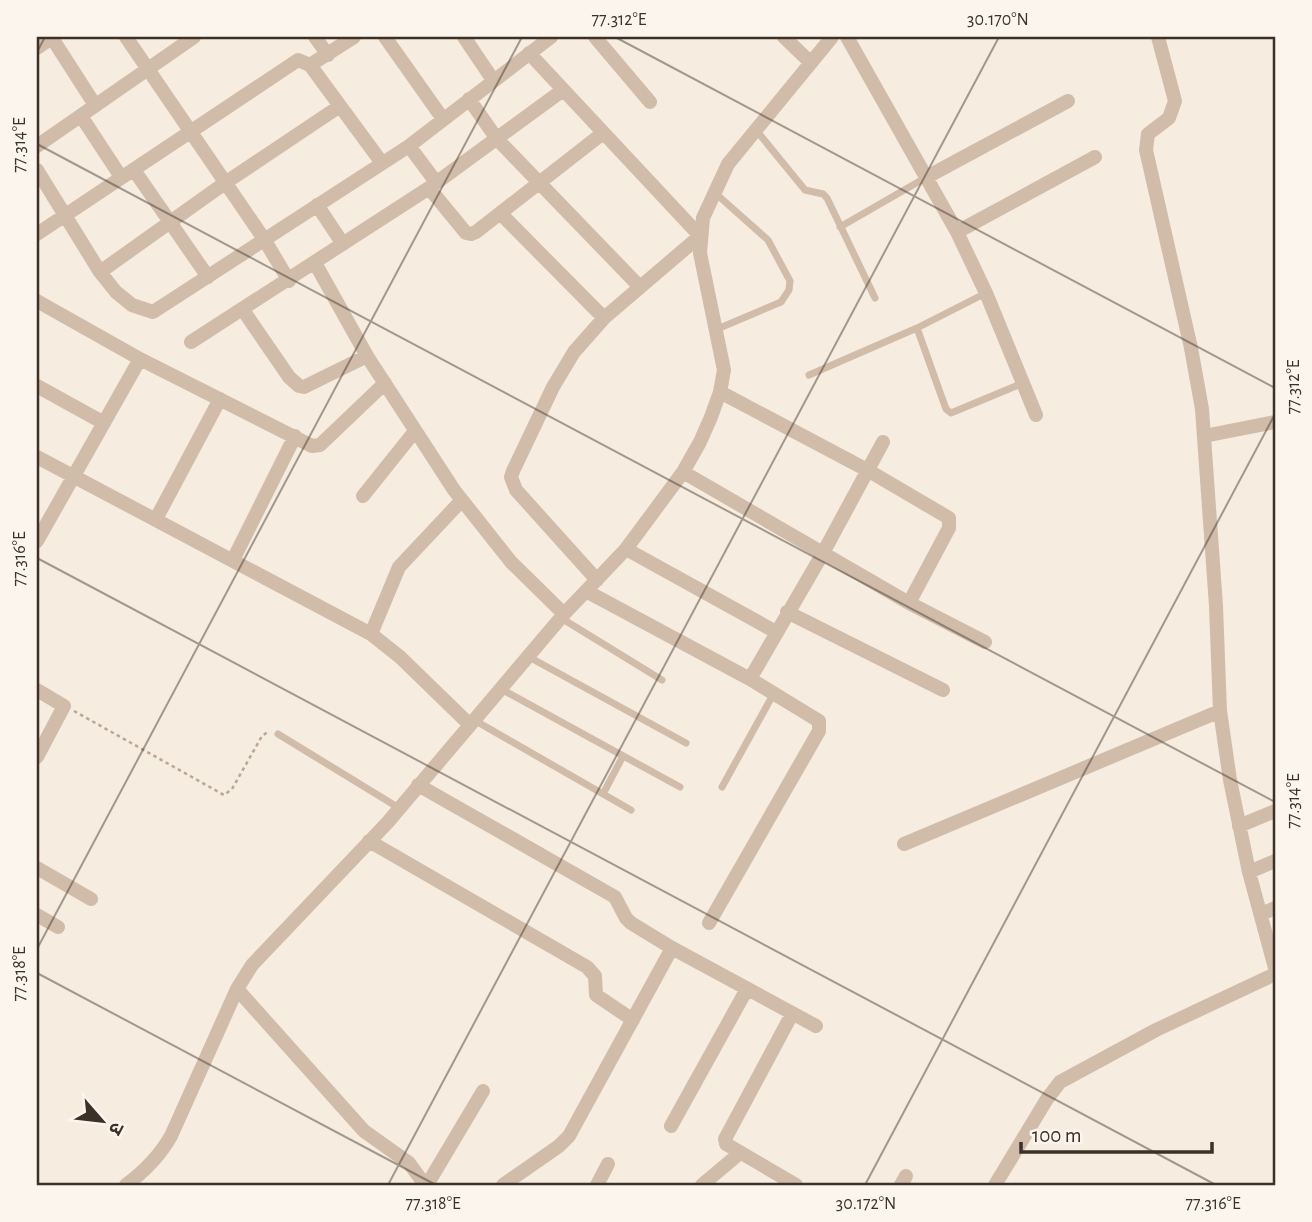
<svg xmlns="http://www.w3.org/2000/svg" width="1312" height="1222" viewBox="0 0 1312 1222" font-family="'Alegreya Sans','Noto Sans Devanagari',sans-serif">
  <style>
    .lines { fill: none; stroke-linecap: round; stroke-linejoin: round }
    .path { stroke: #bca693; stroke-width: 2.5; stroke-dasharray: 3.5 3.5; stroke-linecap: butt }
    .service { stroke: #d0bca9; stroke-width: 7 }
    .minor { stroke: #d0bca9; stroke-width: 14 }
    .ticks { fill: none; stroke: #3c3029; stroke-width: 2; stroke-opacity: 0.45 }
    .neatline { fill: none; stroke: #3c3029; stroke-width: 2.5 }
    .ticks-label { font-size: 18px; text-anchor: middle; fill: #3c3029 }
  </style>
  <rect width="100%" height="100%" fill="#f6ecdf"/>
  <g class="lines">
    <path class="path" d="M 74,711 L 224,795 L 232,789 L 262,736 L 269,731"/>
    <path class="service" d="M 756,130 L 805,190 L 823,194 L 827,198 L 875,298
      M 714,192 L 768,240 L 790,281 L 789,290 L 781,302 L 715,330
      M 840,227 L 925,178
      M 917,328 L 946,409 L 951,413 L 1023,383
      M 809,375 L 917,328 L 986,293
      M 561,618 L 662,680
      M 529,657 L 686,743
      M 501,689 L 680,787
      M 474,720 L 631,810
      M 278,734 L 399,808
      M 722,787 L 774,693
      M 603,794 L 623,756"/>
    <path class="minor" d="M 126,37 L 264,239 L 289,281
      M 315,37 L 328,55
      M 385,37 L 443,119
      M 464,37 L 493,80
      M 595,37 L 650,102
      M 784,37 L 811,63
      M 847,37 L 957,232 L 986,293 L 1036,415
      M 1158,37 L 1175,101 L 1169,118 L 1148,134 L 1146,150 L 1191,348 L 1202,409 L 1216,606 L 1220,711 L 1230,780 L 1249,872 L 1275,968
      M 52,38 L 95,105
      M 37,48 L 53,37
      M 529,53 L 700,236 L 604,318 L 574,352 L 553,387 L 513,471 L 511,477 L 516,490 L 597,580
      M 310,65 L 354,37
      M 469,99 L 497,139 L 640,287
      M 81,116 L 121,177
      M 37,146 L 194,37
      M 409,146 L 436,182
      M 37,170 L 100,272 L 116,292 L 132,305 L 153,312 L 409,146 L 551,37
      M 134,170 L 208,277
      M 925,178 L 1068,101
      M 429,188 L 563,90
      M 317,205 L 343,244
      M 501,214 L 604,318
      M 957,232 L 1095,157
      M 37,234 L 298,60 L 310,65 L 382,163
      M 315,263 L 367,356 L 454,490 L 511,562 L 564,614
      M 100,272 L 225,183 L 340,106
      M 37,301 L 140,359 L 312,446 L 320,445 L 385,383
      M 243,310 L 289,377 L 299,386 L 304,387 L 367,356
      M 191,342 L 429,188 L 466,233 L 471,234 L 476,232 L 603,133
      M 37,386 L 104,423
      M 720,392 L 869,471 L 949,518 L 949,528 L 909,603
      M 1204,436 L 1275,422
      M 37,457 L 371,634 L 400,657 L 469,724
      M 683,472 L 909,603 L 985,642
      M 363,496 L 415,431
      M 156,519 L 220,399
      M 37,541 L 140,359
      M 626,549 L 776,632
      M 233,560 L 295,436
      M 586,591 L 750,679 L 819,721 L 819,731 L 709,923
      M 787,612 L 943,690
      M 371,634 L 399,567 L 462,500
      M 750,679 L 823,553 L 883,442
      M 37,690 L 64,706 L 37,757
      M 418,785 L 615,897 L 626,918 L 631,923 L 672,948 L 816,1026
      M 1239,826 L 1275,811
      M 369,841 L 587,967 L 595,976 L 596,995 L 633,1020
      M 904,844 L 1220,711
      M 37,868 L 91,899
      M 1249,872 L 1275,861
      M 1261,914 L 1275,908
      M 37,915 L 58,927
      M 237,989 L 364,1131 L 409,1163 L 425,1185
      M 792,1014 L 725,1139 L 726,1144 L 796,1185
      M 671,1126 L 747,989
      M 126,1185 C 145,1171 159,1157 171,1136 L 237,989 L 252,965 L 388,822 L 564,614 L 626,549 L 683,472 L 700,442 L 711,417 L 720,392 L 724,370 L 700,253 L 703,218 L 728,164 L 832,37
      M 427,1185 L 483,1091
      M 503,1185 L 559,1146 L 569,1136 L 672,948
      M 597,1185 L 608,1164
      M 702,1185 L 740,1153
      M 901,1185 L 906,1176
      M 995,1185 L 1047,1099 L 1060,1082 L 1156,1030 L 1275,974"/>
  </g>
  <path class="ticks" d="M 615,37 L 1275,388M 37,52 L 45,37M 37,144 L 1275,802M 37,558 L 1216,1185M 37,949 L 522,37M 37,973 L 436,1185M 388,1185 L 999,37M 865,1185 L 1275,414"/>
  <rect width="1312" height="1222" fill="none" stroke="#fcf5ed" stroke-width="77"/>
  <g transform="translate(102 1121) rotate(118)" stroke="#fcf5ed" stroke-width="5" paint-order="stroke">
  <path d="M0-5L12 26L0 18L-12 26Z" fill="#3c3029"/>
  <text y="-10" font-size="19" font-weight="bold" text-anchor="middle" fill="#3c3029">उ</text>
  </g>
  <path d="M1021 1142v10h191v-10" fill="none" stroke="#3c3029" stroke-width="3.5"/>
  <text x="1032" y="1142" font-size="21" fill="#3c3029" stroke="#fcf5ed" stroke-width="5" paint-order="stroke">100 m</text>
  <rect x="38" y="38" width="1236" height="1146" class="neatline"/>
  <g class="ticks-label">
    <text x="619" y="25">77.312°E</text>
    <text x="998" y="25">30.170°N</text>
    <text transform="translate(19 145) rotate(-90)" y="6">77.314°E</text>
    <text transform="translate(1293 387) rotate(-90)" y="6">77.312°E</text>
    <text transform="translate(19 559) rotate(-90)" y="6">77.316°E</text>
    <text transform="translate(1293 801) rotate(-90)" y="6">77.314°E</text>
    <text transform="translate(19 974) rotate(-90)" y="6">77.318°E</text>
    <text x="433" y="1209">77.318°E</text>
    <text x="866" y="1209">30.172°N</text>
    <text x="1213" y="1209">77.316°E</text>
  </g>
</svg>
